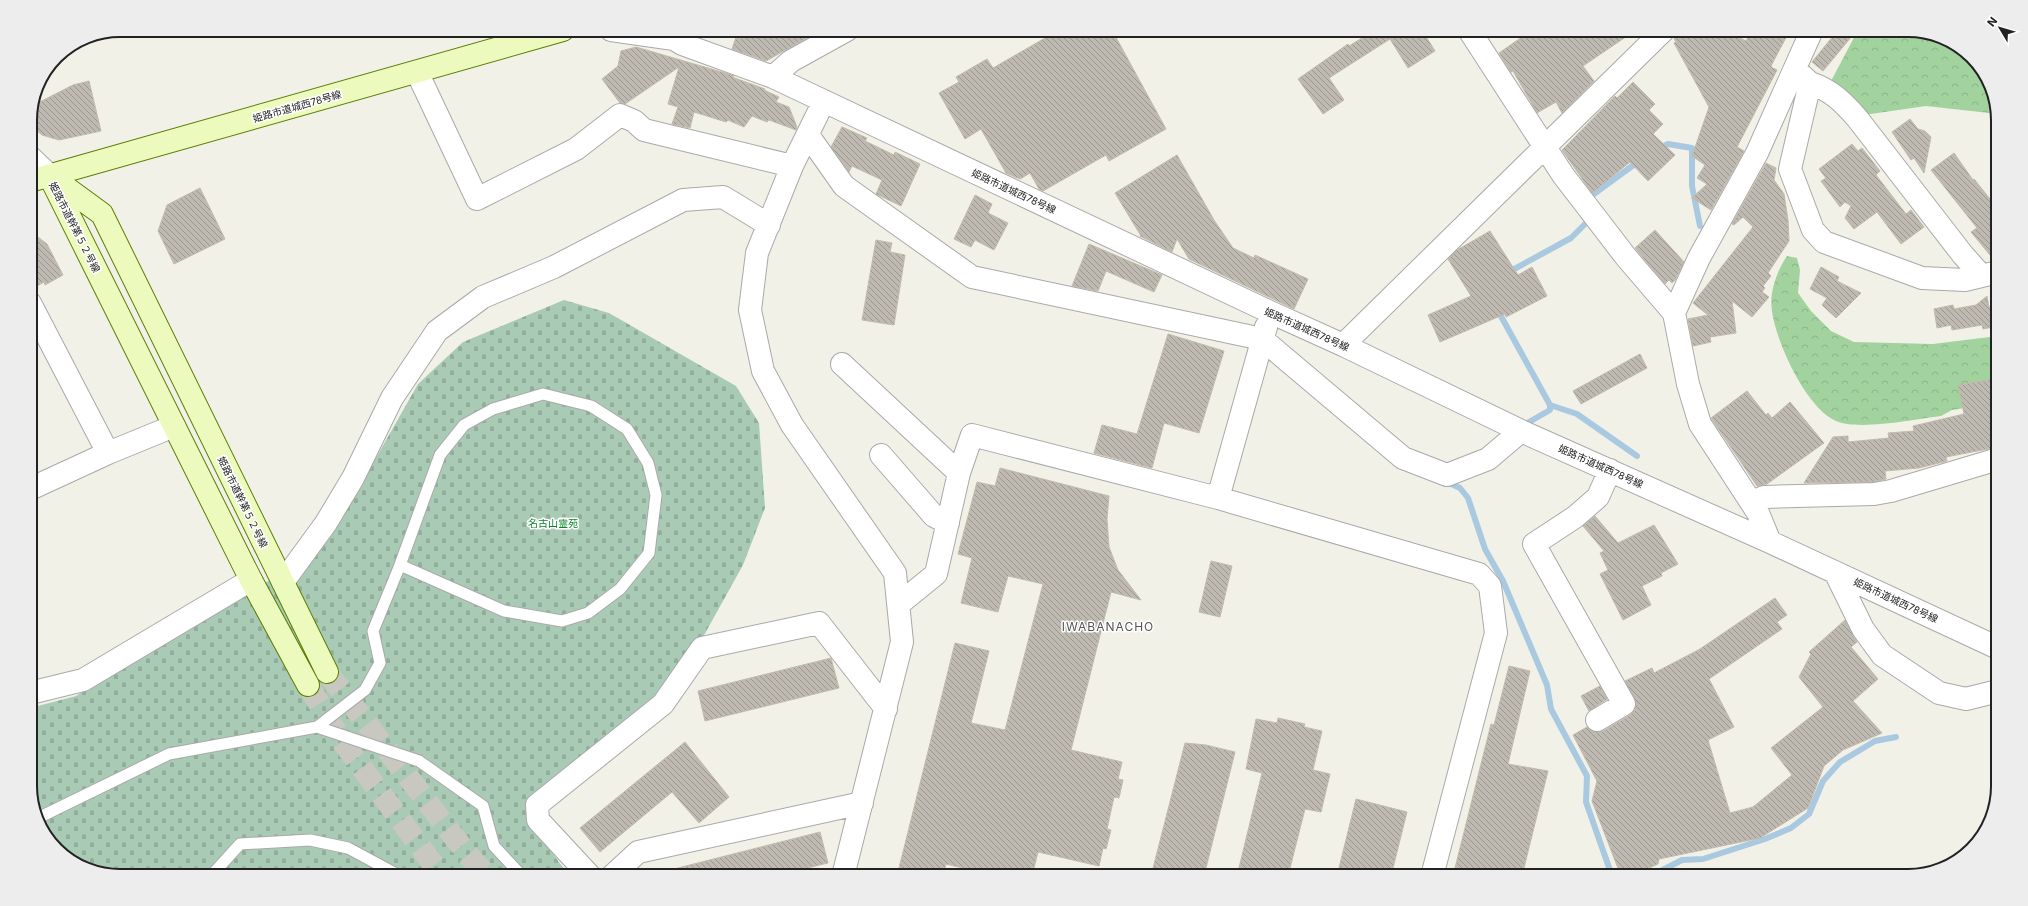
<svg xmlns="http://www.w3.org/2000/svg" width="2028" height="906" viewBox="0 0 2028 906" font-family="Inter,'Noto Sans JP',sans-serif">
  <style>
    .forest { fill: url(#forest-crowns) }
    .cemetery { fill: url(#cemetery-stones) }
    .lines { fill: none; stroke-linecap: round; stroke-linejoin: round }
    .stream { stroke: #a9c9e0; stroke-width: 6 }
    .building { fill: url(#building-back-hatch); stroke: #c4baaa }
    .secondary-tunnel { stroke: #c8c8c0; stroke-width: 22; stroke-dasharray: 22 11; stroke-linecap: butt }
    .lane-casing { stroke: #a9a9a9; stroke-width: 13 }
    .street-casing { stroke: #a9a9a9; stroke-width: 24 }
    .secondary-casing { stroke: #5a7e03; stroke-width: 24 }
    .lane { stroke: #fff; stroke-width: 11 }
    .street { stroke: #fff; stroke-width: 22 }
    .secondary { stroke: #ecfbbd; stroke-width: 22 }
    .labels { text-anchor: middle; stroke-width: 3; stroke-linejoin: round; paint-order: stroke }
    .street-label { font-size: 10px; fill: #222; stroke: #fff }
    .park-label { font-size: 10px; fill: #0a852b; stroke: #fff }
    .quarter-label { font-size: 12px; letter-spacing: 1px; fill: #555; stroke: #fff }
    .rim { fill: none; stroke: #222; stroke-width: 2 }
  </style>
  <defs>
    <pattern id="forest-crowns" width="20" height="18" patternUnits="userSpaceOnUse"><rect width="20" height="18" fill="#a2d29d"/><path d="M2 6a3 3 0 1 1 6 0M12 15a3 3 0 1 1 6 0" fill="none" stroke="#8bb487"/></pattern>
    <pattern id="cemetery-stones" width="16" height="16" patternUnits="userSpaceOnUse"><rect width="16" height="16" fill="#a9cbb5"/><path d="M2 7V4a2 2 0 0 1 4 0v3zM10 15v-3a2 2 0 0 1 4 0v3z" fill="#91ae9b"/></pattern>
    <pattern id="building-back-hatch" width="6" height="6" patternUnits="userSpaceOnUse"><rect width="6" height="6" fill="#bfbab1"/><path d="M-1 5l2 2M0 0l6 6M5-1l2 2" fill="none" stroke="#9b9790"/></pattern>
  </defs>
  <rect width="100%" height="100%" fill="#f2f1e8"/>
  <path class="forest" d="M 1858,30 L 1908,30 L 1943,37 L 1983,70 L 1998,114 L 1926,106 L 1843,118 L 1821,100 Z
    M 1787,256 L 1797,258 L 1800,270 L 1798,293 L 1811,311 L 1831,331 L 1854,342 L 1933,344 L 1998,336 L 1998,403 L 1952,410 L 1941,416 C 1916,419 1858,431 1836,421 C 1806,408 1776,342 1772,311 C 1769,292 1777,271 1787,256 Z"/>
  <path class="cemetery" d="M 564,300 L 609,313 L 736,386 L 759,423 L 765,508 L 743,565 L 703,637 L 655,697 L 530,822 L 569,876 L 120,876 L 85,869 L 49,841 L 30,792 L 30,708 L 76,696 L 229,600 L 295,568 L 336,528 L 418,384 L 463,342 Z"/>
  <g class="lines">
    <path class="stream" d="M 1658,149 L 1668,144 L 1692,148 L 1692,186 L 1700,226
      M 1587,199 L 1639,161
      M 1507,273 L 1571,238 L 1589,220 L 1587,218
      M 1497,309 L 1550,405 L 1550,410 L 1529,422
      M 1550,405 L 1577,414 L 1637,456
      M 1447,482 L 1460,488 L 1468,498 L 1485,549 L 1503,581 L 1547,685 L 1551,709 L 1587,776 L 1586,802 L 1612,876
      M 1651,876 L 1682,860 L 1703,859 L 1765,839 L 1791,828 L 1809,814 L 1823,781 L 1840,762 L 1875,741 L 1896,737"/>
  </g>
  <path class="building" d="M 744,30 L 821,30 L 766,61 L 732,49 L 736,37 L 741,39 Z
    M 1059,30 L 1112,30 L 1166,129 L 1109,161 L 1106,155 L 1043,191 L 1039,189 L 1030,173 L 1020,179 L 1006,173 L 981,129 L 965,139 L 939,93 L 959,82 L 956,77 L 987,59 L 993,68 Z
    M 1375,30 L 1422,30 L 1435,51 L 1408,68 L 1390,39 L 1329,78 L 1344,100 L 1323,114 L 1298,79 L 1348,44 L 1349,46 Z
    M 1532,30 L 1636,30 L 1583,66 L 1594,81 L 1562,113 L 1556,102 L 1537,113 L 1513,71 L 1511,72 L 1499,53 Z
    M 1689,30 L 1725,30 L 1746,41 L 1752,30 L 1790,30 L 1772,64 L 1771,67 L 1777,70 L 1737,147 L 1744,151 L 1711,210 L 1692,198 L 1707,184 L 1697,178 L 1705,165 L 1692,156 L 1709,107 L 1674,43 L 1676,42 L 1674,39 Z
    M 1838,30 L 1857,30 L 1823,71 L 1812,62 Z
    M 636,47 L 725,73 L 734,76 L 732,77 L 765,89 L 764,90 L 779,97 L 776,102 L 789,107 L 797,127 L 796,130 L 769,120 L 767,122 L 752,116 L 744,127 L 728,120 L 726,122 L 694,112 L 690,128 L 672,124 L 678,107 L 668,104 L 679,67 L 625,104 L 620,103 L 602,79 L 618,66 L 621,51 Z
    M 89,81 L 101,131 L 59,140 L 42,135 L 30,125 L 32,106 L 73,85 Z
    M 1633,82 L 1655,104 L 1649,110 L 1663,124 L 1653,134 L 1675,155 L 1648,181 L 1630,162 L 1592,193 L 1562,150 L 1615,96 L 1617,98 Z
    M 1910,119 L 1918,129 L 1925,131 L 1931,137 L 1924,173 L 1914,158 L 1911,160 L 1892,132 Z
    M 842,127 L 867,138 L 865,141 L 894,155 L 895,152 L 920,164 L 901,206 L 876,194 L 882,180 L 852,166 L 849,172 L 831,147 Z
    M 1852,144 L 1858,151 L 1862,148 L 1880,171 L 1876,175 L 1906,214 L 1911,210 L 1924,227 L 1901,244 L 1877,212 L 1854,229 L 1845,218 L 1851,206 L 1845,202 L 1840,207 L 1821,181 L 1826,178 L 1819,169 Z
    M 1954,153 L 1973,180 L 1974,179 L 1998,209 L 1998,260 L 1994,260 L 1971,232 L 1977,228 L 1931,170 Z
    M 1177,155 L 1214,220 L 1233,248 L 1254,258 L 1255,255 L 1308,279 L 1294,309 L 1189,259 L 1177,239 L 1172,252 L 1140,236 L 1141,236 L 1115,193 Z
    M 1766,163 L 1776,168 L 1774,180 L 1784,194 L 1788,220 L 1789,241 L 1768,273 L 1771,276 L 1763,286 L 1765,288 L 1762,292 L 1769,297 L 1752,317 L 1732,301 L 1736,333 L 1710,337 L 1711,342 L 1693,346 L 1688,319 L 1708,315 L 1693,303 L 1753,227 L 1743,217 L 1734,225 L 1732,224 Z
    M 200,188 L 225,239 L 174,264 L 158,231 L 167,205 Z
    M 975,195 L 992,204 L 988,213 L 1008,223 L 994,250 L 975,240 L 971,247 L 954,239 Z
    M 1655,230 L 1684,262 L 1675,280 L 1672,283 L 1669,280 L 1665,284 L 1635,248 Z
    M 30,231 L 47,244 L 63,275 L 45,285 L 44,282 L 30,290 Z
    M 1490,231 L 1518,275 L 1532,267 L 1547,296 L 1506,317 L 1505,314 L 1440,342 L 1428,315 L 1471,296 L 1448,259 L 1457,250 Z
    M 876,240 L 892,243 L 890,252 L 905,255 L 894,325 L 862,320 Z
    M 1089,244 L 1162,275 L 1154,292 L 1106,271 L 1098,291 L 1072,286 Z
    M 1821,267 L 1839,277 L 1837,281 L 1861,293 L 1836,318 L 1822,305 L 1827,298 L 1810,289 Z
    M 1987,296 L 1989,307 L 1995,306 L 1996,308 L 1998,308 L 1998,326 L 1983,329 L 1982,325 L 1952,330 L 1951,325 L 1937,328 L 1934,309 L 1953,305 L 1954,309 L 1976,305 Z
    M 1168,334 L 1224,351 L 1199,433 L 1164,423 L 1152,468 L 1094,453 L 1102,425 L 1137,434 Z
    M 1640,354 L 1647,368 L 1581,404 L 1573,391 Z
    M 1995,379 L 1998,399 L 1998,447 L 1946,457 L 1947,461 L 1919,468 L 1885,471 L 1886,479 L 1873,482 L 1804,483 L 1833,437 L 1848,436 L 1848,442 L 1889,438 L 1888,433 L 1914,431 L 1913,426 L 1964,414 L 1958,385 Z
    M 1747,391 L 1766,415 L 1768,413 L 1772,418 L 1790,402 L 1824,443 L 1767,484 L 1757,486 L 1711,418 Z
    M 1000,468 L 1109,496 L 1107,519 L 1109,547 L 1118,570 L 1141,600 L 1111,592 L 1071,750 L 1122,762 L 1118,779 L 1123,780 L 1119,798 L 1114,797 L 1107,829 L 1111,830 L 1106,849 L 1103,848 L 1099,866 L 1038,852 L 1032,876 L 995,876 L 946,864 L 943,876 L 897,876 L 955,643 L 989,651 L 971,723 L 1005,730 L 1043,584 L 1008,576 L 998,612 L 961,603 L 972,558 L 958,554 L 977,482 L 995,486 Z
    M 1595,516 L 1618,543 L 1654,525 L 1678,564 L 1661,573 L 1662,576 L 1642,586 L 1651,605 L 1623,620 L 1600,574 L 1608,570 L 1600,553 L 1604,551 L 1583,526 Z
    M 1211,561 L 1232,566 L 1220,617 L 1199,612 Z
    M 1775,598 L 1787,615 L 1777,622 L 1782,629 L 1709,679 L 1734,727 L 1708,740 L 1730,813 L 1753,807 L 1792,775 L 1771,748 L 1823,707 L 1799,677 L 1811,654 L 1809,652 L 1845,620 L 1857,642 L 1851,647 L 1878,679 L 1853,701 L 1882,733 L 1843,750 L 1824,766 L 1808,808 L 1760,838 L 1659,859 L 1658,864 L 1647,869 L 1648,872 L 1637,876 L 1621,876 L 1592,801 L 1597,781 L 1573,735 L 1587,727 L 1597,732 L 1603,731 L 1630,715 L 1635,710 L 1636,704 L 1625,681 L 1652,668 L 1654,673 L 1700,649 Z
    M 831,658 L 839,688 L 705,721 L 698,691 Z
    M 1509,666 L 1530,671 L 1508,764 L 1548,771 L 1522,876 L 1453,876 L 1491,724 L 1494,725 Z
    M 1600,686 L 1607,699 L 1589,711 L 1581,696 Z
    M 1278,718 L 1305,724 L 1304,727 L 1322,731 L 1313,770 L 1330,774 L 1321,812 L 1305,809 L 1288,876 L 1237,876 L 1262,773 L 1246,769 L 1256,719 L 1277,723 Z
    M 685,742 L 729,797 L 699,823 L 672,792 L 600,852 L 580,828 Z
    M 1185,743 L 1206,745 L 1235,752 L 1204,876 L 1151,876 Z
    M 1356,799 L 1407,812 L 1391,876 L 1337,876 Z
    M 820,832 L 828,863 L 775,876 L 670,876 L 670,870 Z"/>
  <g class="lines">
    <path class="secondary-tunnel" d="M 327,672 L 468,855 L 487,876
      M 308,685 L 339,737 L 442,876"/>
    <defs>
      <path id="lane" d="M 317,727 L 365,690 L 380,663 L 373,631 L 400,565 L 504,611 L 562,621 L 588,613 L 620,589 L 649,553 L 656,495 L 648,463 L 627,429 L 591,406 L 543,394 L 493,409 L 464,425 L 440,455 L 400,565
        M 40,817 L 169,754 L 317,727 L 419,761 L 483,806 L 494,846 L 522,876
        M 211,876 L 240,844 L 310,840 L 348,848 L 400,876"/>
      <path id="street" d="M 611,30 L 674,39 L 682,44 L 773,77 L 1270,312 L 1343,345 L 1521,431 L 1770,542 L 1998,648
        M 1469,30 L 1563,175 L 1626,257 L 1674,313 L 1688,384 L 1700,424 L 1758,513 L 1770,542
        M 1795,69 L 1810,83 L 1790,169 L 1813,230 L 1824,242 L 1922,278 L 1965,280 L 1998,272
        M 417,72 L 477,199 L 576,149 L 620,115 L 634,121 L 644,130 L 792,166
        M 773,77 L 791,61 L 847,30
        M 1810,83 C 1831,90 1843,102 1857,118 L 1963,255 L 1981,275
        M 824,101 L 792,166 L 757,253 L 750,310 L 763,371 L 792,425 L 895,573 L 902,642 L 843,876
        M 808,135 L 844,186 L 972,277 L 1262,339 L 1403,458 L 1447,475 L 1488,459 L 1521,431
        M 30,157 L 50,176
        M 30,303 L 108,453
        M 1674,313 L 1699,258 L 1757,153 L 1812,30
        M 1343,345 L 1664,30
        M 842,364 L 959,473
        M 881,455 L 934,516 L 948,523
        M 30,489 L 108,453 L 174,426
        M 1218,498 L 1266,327
        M 1751,502 L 1764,497 L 1874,494 L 1891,491 L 1998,459
        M 1835,572 L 1863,629 L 1882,655 L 1939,693 L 1966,699 L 1998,691
        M 283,582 L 326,523 L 353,478 L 392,398 L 437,331 L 483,297 L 554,267 L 683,200 L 723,197 L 769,225
        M 899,604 L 936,574 L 959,473 L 972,435 L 1218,498 L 1479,574 L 1490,586 L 1496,633 L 1432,876
        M 30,693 L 83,680 L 251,580
        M 1597,720 L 1624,704 L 1534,544 L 1575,517 L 1598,497 L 1610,470
        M 590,876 L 538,820 L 537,805 L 663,704 L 702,648 L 819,623 L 886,709
        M 612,876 L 638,852 L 862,803"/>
      <path id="secondary" d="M 50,176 L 102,214 L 327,672
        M 51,179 L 251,580 L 308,685
        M 30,181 L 563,30"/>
    </defs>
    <use href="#lane" class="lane-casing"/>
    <use href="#street" class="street-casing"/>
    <use href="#secondary" class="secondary-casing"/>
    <use href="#lane" class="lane"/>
    <use href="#street" class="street"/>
    <use href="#secondary" class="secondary"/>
  </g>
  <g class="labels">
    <g class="street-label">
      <text transform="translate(297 106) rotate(-16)" y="4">姫路市道城西78号線</text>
      <text transform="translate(1014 191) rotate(25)" y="4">姫路市道城西78号線</text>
      <text transform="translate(75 227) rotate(63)" y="4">姫路市道幹第５２号線</text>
      <text transform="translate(1307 329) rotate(24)" y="4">姫路市道城西78号線</text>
      <text transform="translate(1601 466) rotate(24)" y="4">姫路市道城西78号線</text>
      <text transform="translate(243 502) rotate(64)" y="4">姫路市道幹第５２号線</text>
      <text transform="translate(1896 600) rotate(25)" y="4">姫路市道城西78号線</text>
    </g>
    <g class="park-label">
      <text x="553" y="527">名古山霊苑</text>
    </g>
    <g class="quarter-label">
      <text x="1108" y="631">IWABANACHO</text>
    </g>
  </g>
  <path d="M0 0H2028V906H0ZM120 37H1908A83 83 0 0 1 1991 120V786A83 83 0 0 1 1908 869H120A83 83 0 0 1 37 786V120A83 83 0 0 1 120 37Z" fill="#ededed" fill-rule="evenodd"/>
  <path class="rim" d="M120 37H1908A83 83 0 0 1 1991 120V786A83 83 0 0 1 1908 869H120A83 83 0 0 1 37 786V120A83 83 0 0 1 120 37Z"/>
  <g transform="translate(2000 28) rotate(308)" stroke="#ffffff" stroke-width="3" paint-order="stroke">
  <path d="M0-3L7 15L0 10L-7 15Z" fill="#222222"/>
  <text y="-6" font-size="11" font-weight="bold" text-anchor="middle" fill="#222222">N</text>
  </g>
</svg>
